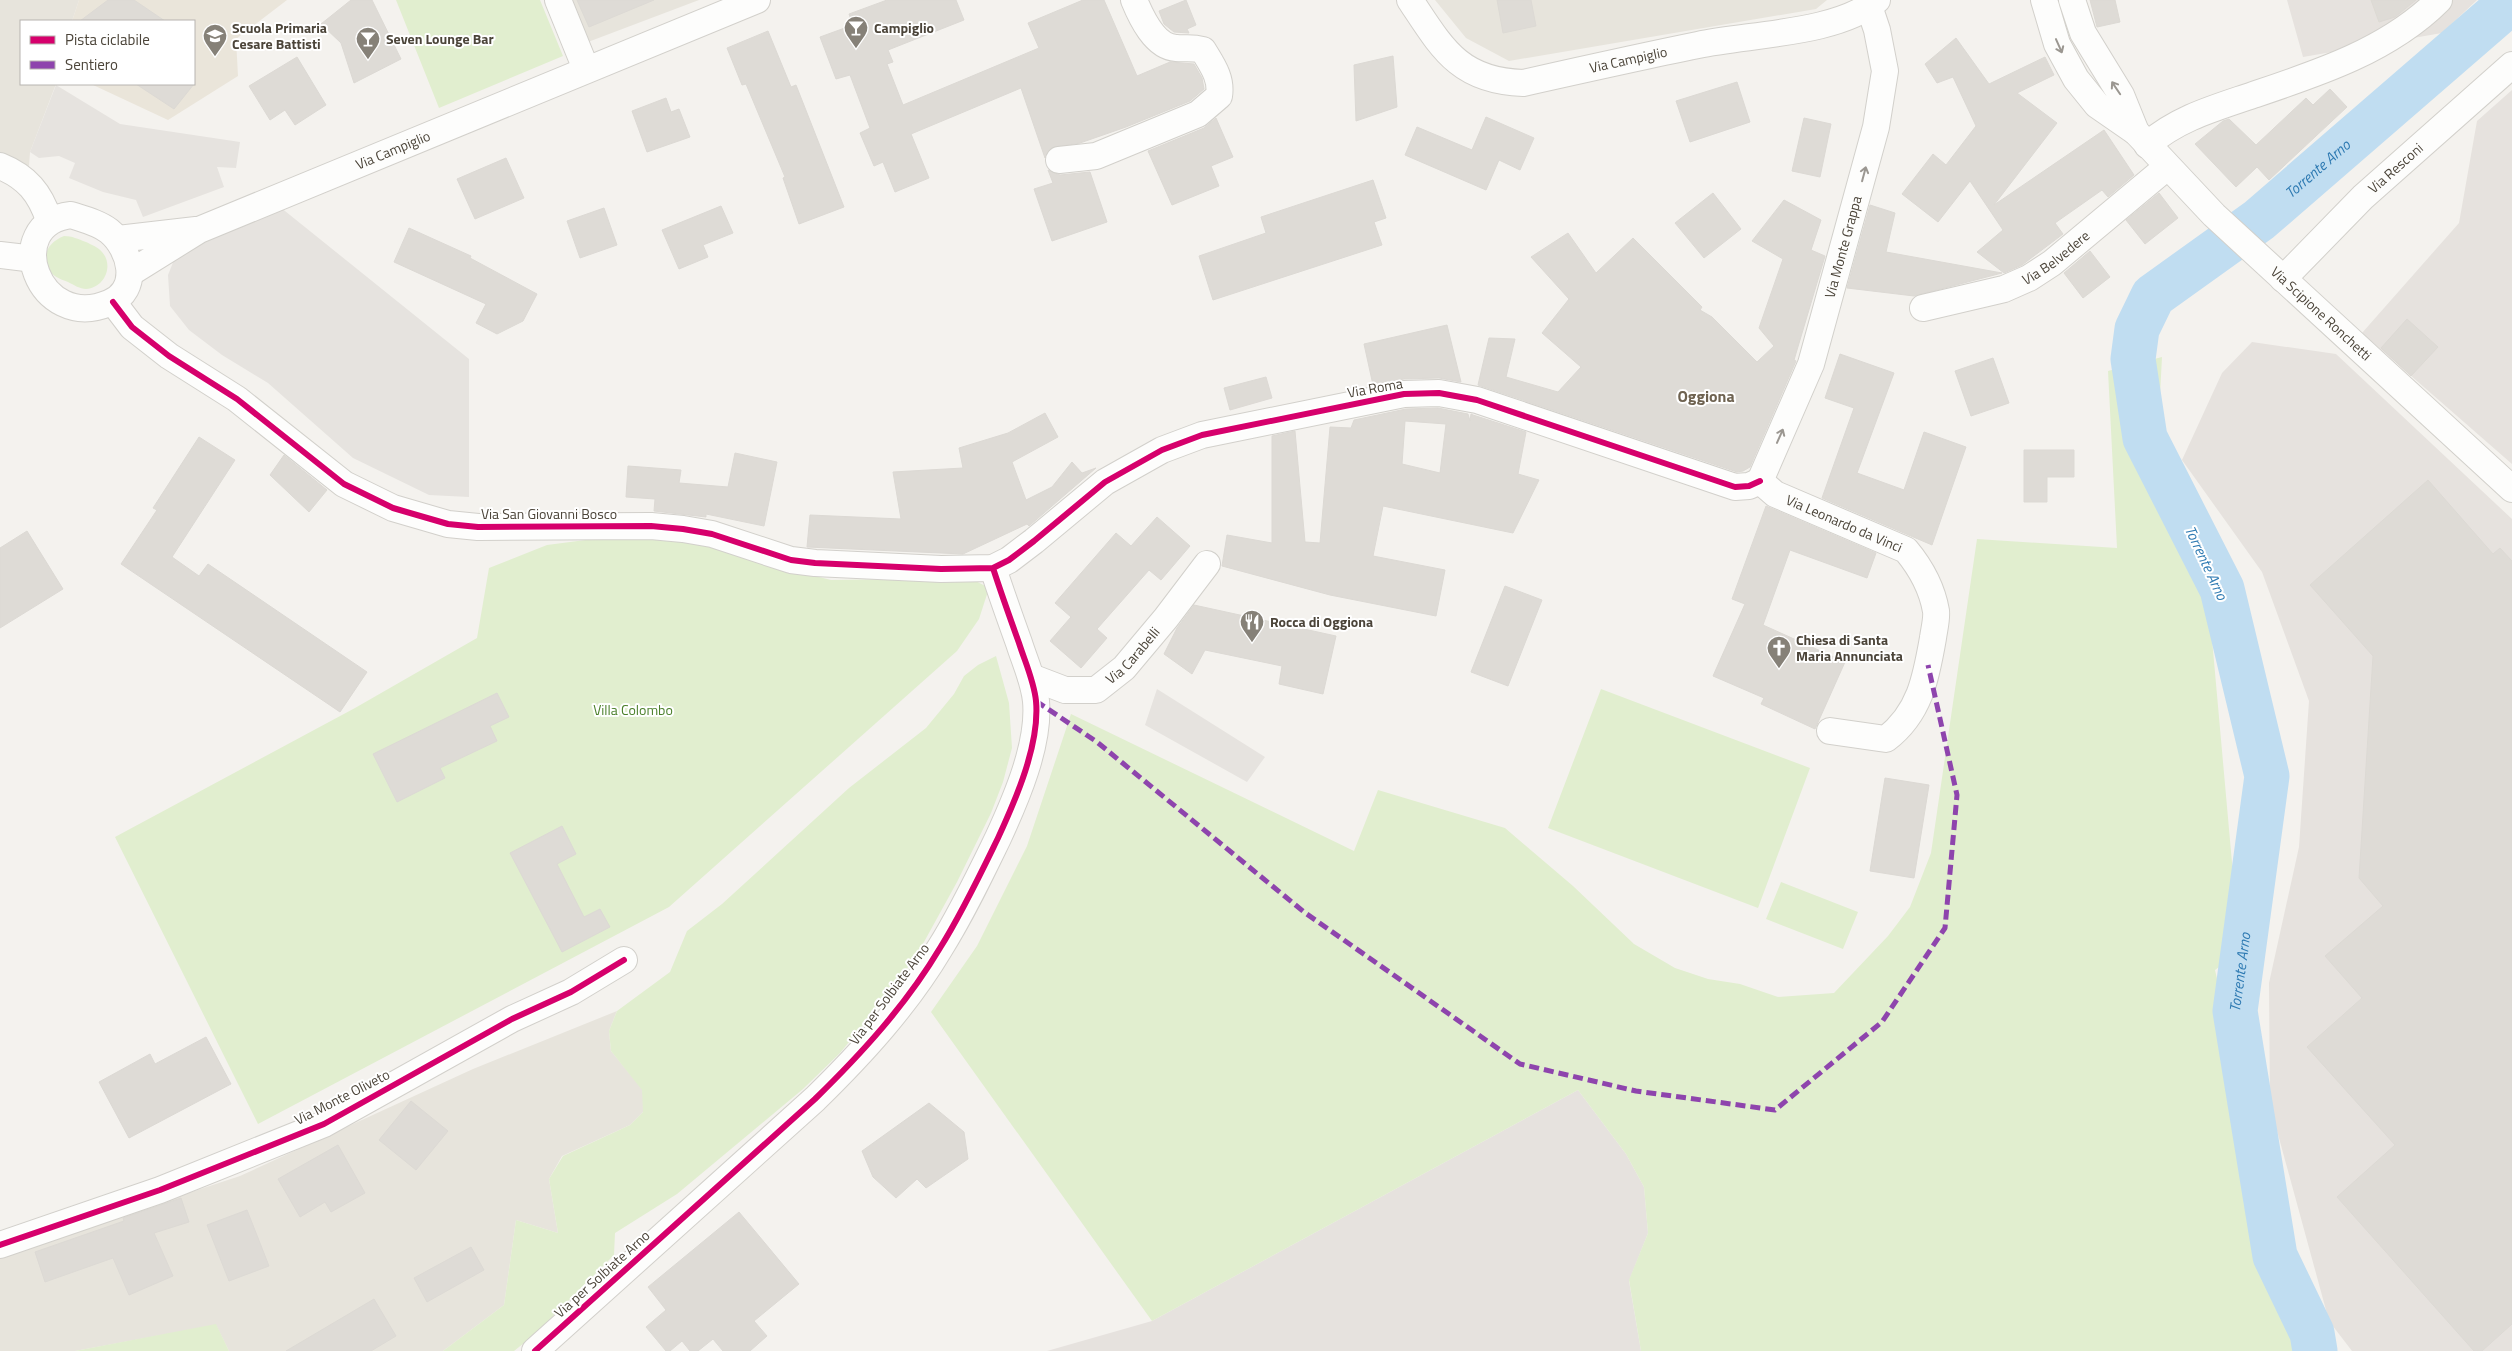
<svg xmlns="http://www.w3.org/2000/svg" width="2512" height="1351" viewBox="0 0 2512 1351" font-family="'Titillium Web',sans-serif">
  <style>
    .residential { fill: #e7e4dc }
    .industrial { fill: #e6e2de }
    .education { fill: #eae5da }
    .green { fill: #e1eecf }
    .parking { fill: #e6e3df }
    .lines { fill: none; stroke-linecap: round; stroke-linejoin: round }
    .river { stroke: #c0ddf1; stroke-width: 45 }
    .building { fill: #dedbd6; stroke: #dcd9d4; fill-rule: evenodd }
    .minor-casing { stroke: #d2d0cb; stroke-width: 28 }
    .minor { stroke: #fdfdfc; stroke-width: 26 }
    .quiet { stroke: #8e44ad; stroke-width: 5; stroke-dasharray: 10 5; stroke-linecap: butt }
    .cycleway-casing { stroke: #fff; stroke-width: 9 }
    .cycleway { stroke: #d6006c; stroke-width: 6 }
    .oneway { stroke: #9b9791 }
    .labels { text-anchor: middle; stroke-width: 4; stroke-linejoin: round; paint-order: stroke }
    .poi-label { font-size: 14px; font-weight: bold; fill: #4b4439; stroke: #fff; text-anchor: start }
    .street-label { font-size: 14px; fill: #4b4439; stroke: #fff }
    .park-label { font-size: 14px; fill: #4a7f2a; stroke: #fff }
    .water-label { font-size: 15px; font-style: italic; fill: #2e7ab2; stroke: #fff }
    .quarter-label { font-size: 16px; font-weight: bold; fill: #6e6250; stroke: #fff }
  </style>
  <rect width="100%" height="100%" fill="#f4f2ee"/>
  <path class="residential" d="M 0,0 L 79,0 L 72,21 L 21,21 L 21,84 L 56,84 L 30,152 L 29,166 L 0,154 Z
    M 572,0 L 699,0 L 588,42 Z
    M 1435,0 L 1827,0 L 1816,9 L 1509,61 L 1466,38 Z
    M 617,1011 L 609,1031 L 611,1051 L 643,1090 L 643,1112 L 630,1125 L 562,1156 L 549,1179 L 558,1233 L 516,1220 L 504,1305 L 443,1351 L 229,1351 L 216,1325 L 75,1351 L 0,1351 L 0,1255 L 240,1176 L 473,1069 Z"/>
  <path class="industrial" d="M 2287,0 L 2477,0 L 2442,33 L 2303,57 Z
    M 2512,90 L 2512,464 L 2362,333 L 2459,223 L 2477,121 Z
    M 2252,342 L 2336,354 L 2512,519 L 2512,1351 L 2352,1351 L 2329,1321 L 2270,1105 L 2269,983 L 2299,847 L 2309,701 L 2262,572 L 2182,460 L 2222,373 Z
    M 1578,1090 L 1626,1154 L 1644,1187 L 1648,1233 L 1629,1281 L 1641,1351 L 1047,1351 L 1152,1321 Z"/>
  <path class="education" d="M 79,0 L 287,0 L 236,39 L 238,76 L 168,120 L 91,84 L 194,84 L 194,21 L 72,21 Z"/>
  <path class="green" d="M 396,0 L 540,0 L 563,56 L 439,108 Z
    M 64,236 C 72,236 78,239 86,242 C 92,245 98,247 102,252 C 114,265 105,288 86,289 C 80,289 74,285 68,282 C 60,279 51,276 47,266 C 42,252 51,241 64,236 Z
    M 2162,357 L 2159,414 L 2180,486 L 2212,639 L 2240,952 L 2215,970 L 2247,1109 L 2283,1295 L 2300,1351 L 1641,1351 L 1629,1280 L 1648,1233 L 1644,1187 L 1626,1154 L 1578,1090 L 1152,1321 L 931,1012 L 977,946 L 1027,846 L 1071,714 L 1354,851 L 1378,790 L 1505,828 L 1573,886 L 1634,944 L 1675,968 L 1708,979 L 1740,984 L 1778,997 L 1834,993 L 1888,936 L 1910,907 L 1931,853 L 1977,539 L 2117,548 L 2108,371 Z
    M 616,536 L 701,542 L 760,562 L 831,580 L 970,578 L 989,588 L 979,619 L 957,651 L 669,907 L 258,1124 L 115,837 L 355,708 L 477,638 L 489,568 L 547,545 Z
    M 996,656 L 1009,703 L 1012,748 L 1003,782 L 991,813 L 957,882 L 924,942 L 899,981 L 840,1053 L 803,1089 L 677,1194 L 615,1233 L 614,1255 L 534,1335 L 514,1351 L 443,1351 L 504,1305 L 516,1220 L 558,1233 L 549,1179 L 563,1156 L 630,1125 L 643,1112 L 642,1090 L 611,1051 L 609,1031 L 617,1011 L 670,972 L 687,931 L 722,904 L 849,788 L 926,728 L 954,694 L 964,676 L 978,665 Z
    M 1601,689 L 1810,768 L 1758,908 L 1548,828 Z
    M 1781,882 L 1858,912 L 1843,949 L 1766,919 Z
    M 216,1324 L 229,1351 L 75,1351 Z"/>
  <path class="parking" d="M 56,85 L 120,124 L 240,142 L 236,168 L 217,167 L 224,187 L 143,217 L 136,200 L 103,192 L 69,178 L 75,163 L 59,156 L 39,158 L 30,152 Z
    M 280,207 L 469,359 L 469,497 L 429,495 L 353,458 L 268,383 L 222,355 L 189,330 L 170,306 L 168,275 L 176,255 Z
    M 1157,689 L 1265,757 L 1247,782 L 1145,725 Z"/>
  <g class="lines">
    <path class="river" id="s1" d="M 2315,1351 L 2312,1333 L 2275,1256 L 2235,1011 L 2267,776 L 2222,589 L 2145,438 L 2133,359 L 2137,329 L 2153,296 L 2259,220 L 2512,1"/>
  </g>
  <path class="building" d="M 108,0 L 134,0 L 165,21 L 80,21 Z
    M 351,0 L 372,0 L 401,59 L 354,83 L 341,43 L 321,24 Z
    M 577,0 L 654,0 L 589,27 Z
    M 887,0 L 956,0 L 964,20 L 888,50 L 893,62 L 887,64 L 903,105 L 1039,48 L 1028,23 L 1083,0 L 1104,0 L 1137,76 L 1170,62 L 1194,64 L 1202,78 L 1204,89 L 1190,101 L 1126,127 L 1080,143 L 1051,148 L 1045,158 L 1021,88 L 911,134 L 929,178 L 895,192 L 883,162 L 874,166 L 860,133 L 870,128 L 850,75 L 836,79 L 820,37 L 853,25 L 849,14 Z
    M 1186,0 L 1196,25 L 1187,29 L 1189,33 L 1174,32 L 1164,24 L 1159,11 Z
    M 1497,0 L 1531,0 L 1536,26 L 1503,33 Z
    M 2090,0 L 2115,0 L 2120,22 L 2097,27 Z
    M 2371,0 L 2416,0 L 2395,17 L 2379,22 Z
    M 768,31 L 791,87 L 796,85 L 844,207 L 799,224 L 783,178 L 785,177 L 746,84 L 742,85 L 727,48 Z
    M 1956,38 L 1989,84 L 2045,57 L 2054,75 L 2017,93 L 2057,123 L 1994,205 L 2104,130 L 2134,175 L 2108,197 L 2102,190 L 2055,223 L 2063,234 L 2022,265 L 2004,273 L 1977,252 L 2003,230 L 1970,181 L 1938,222 L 1902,194 L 1933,154 L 1946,165 L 1976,126 L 1953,77 L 1937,83 L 1925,64 Z
    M 1393,56 L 1397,107 L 1356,121 L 1354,65 Z
    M 297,57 L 326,105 L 295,125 L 285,110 L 270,120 L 249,86 Z
    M 1737,82 L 1750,122 L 1690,142 L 1676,101 Z
    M 136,84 L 194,84 L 174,109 Z
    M 2330,89 L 2347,107 L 2269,180 L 2257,167 L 2236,187 L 2195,144 L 2223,121 L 2229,119 L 2256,145 L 2306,98 L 2313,105 Z
    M 666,98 L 671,112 L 679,109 L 690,137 L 647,152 L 632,111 Z
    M 1486,117 L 1534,138 L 1520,170 L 1499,160 L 1486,190 L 1405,155 L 1417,127 L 1472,150 Z
    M 1216,118 L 1233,157 L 1211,166 L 1219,186 L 1172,205 L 1148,151 L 1204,128 Z
    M 1804,118 L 1831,124 L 1820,177 L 1792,171 Z
    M 506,158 L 524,198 L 475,219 L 457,179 Z
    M 1048,170 L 1060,175 L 1090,172 L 1107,222 L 1052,241 L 1034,189 L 1053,183 Z
    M 1373,180 L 1386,218 L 1374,222 L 1382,245 L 1213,300 L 1199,256 L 1266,233 L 1261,217 Z
    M 1713,193 L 1741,229 L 1704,258 L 1675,223 Z
    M 2159,193 L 2178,218 L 2145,244 L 2126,220 Z
    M 1784,200 L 1821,220 L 1811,250 L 1825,256 L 1794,360 L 1796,361 L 1750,467 L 1743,471 L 1737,472 L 1478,385 L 1489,338 L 1515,339 L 1506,377 L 1558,392 L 1581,367 L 1542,333 L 1569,299 L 1531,257 L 1568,233 L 1596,273 L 1633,238 L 1702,307 L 1700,310 L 1712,317 L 1757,362 L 1774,346 L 1759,328 L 1783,259 L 1752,241 Z
    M 1870,205 L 1895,213 L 1886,252 L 2002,273 L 1914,296 L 1847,288 Z
    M 721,206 L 733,233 L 703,245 L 708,257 L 679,269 L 662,230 Z
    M 604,208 L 617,245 L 580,258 L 567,221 Z
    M 409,228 L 471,256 L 470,258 L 537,294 L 523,321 L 497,334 L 476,323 L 486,304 L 394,262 Z
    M 2090,251 L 2110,277 L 2083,298 L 2064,273 Z
    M 2407,319 L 2438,347 L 2411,376 L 2381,348 Z
    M 1447,325 L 1461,382 L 1439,378 L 1404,379 L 1373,385 L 1364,344 Z
    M 1840,354 L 1894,373 L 1857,473 L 1904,490 L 1924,432 L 1966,447 L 1932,545 L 1822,498 L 1854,408 L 1825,398 Z
    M 1993,358 L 2009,403 L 1971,416 L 1955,371 Z
    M 1266,377 L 1272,398 L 1230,410 L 1224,388 Z
    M 1438,408 L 1468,414 L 1470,421 L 1471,414 L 1473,415 L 1526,432 L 1518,474 L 1539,480 L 1513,533 L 1383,506 L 1373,556 L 1445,570 L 1436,616 L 1330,595 L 1222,566 L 1227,535 L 1272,543 L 1272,436 L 1295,431 L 1305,542 L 1320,543 L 1330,427 L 1351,428 L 1354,420 L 1406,409 ZM 1405,421 L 1446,424 L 1440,473 L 1402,464 Z
    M 1045,413 L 1058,437 L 1012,462 L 1026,500 L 1052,487 L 1072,462 L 1082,473 L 1096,468 L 1029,526 L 1027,524 L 963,554 L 807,547 L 810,515 L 901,519 L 893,472 L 963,468 L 959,448 L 1008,433 Z
    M 199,437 L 235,460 L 172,557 L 199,576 L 208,564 L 367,672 L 340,712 L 121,564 L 157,510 L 153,508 Z
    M 2024,450 L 2074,450 L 2074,477 L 2047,477 L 2047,502 L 2024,502 Z
    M 735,453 L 777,462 L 764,526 L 706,514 L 706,517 L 654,511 L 655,499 L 626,497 L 628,466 L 681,470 L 679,483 L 728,487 Z
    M 284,455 L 327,490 L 309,512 L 270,475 Z
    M 2428,480 L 2493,554 L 2500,548 L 2512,561 L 2512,1324 L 2482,1351 L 2474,1351 L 2337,1197 L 2395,1145 L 2307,1047 L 2362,998 L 2325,956 L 2383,906 L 2359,878 L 2373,656 L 2310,585 Z
    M 1766,506 L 1876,553 L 1867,578 L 1790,550 L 1763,625 L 1845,662 L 1815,729 L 1761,704 L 1764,698 L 1713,676 L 1745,604 L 1732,599 Z
    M 1157,517 L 1190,546 L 1161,580 L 1149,570 L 1097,629 L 1107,638 L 1081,668 L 1050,641 L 1071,617 L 1055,603 L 1116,533 L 1131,546 Z
    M 27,531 L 63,589 L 0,628 L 0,548 Z
    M 1505,586 L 1542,600 L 1508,686 L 1471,672 Z
    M 1194,605 L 1336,636 L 1323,694 L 1279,684 L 1282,666 L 1205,650 L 1192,674 L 1164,654 L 1177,628 Z
    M 497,693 L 509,717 L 490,726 L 497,741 L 440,768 L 445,778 L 397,802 L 373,754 Z
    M 1885,778 L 1929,785 L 1914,878 L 1870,871 Z
    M 562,826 L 576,854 L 557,864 L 584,917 L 600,909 L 610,927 L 562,952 L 510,853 Z
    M 206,1037 L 231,1084 L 129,1138 L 99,1082 L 150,1054 L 155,1064 Z
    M 411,1101 L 448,1131 L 416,1170 L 379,1140 Z
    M 929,1103 L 964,1132 L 968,1159 L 926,1188 L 917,1179 L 896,1198 L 873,1177 L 862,1151 Z
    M 338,1145 L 365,1193 L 331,1212 L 325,1202 L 300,1217 L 278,1179 Z
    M 181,1198 L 189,1222 L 154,1233 L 173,1276 L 129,1295 L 113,1258 L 45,1282 L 35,1252 L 124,1221 L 123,1218 Z
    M 247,1210 L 269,1266 L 229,1281 L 207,1225 Z
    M 739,1212 L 799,1284 L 754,1321 L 767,1336 L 750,1351 L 723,1351 L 713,1339 L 698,1351 L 690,1351 L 682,1341 L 670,1351 L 666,1351 L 646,1327 L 666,1310 L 648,1287 Z
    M 471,1247 L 484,1270 L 427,1302 L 414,1278 Z
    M 374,1299 L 396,1336 L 371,1351 L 286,1351 Z"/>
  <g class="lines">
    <defs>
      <g id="minor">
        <path d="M 558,0 L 586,69"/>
        <path id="s2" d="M 1410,0 C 1442,48 1459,81 1523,83 C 1581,70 1639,57 1698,45 C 1748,34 1838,34 1877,0"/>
        <path id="s3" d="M 2044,0 L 2057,44 L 2076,79 L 2097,105 L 2136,132 L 2214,215 L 2512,489"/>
        <path d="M 2072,0 L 2083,33 L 2121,95 L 2136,132"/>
        <path d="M 2147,145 C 2178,118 2215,108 2253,95 C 2319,73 2389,50 2439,0"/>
        <path d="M 1059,160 L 1096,156 L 1198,114 L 1219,96 C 1222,78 1212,65 1203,50 C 1191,47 1186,49 1176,48 C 1155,47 1141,17 1134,0"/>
        <path d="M 0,166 C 27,177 40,193 49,220"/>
        <path d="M 71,215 C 83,219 99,223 109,231 C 131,249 141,290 109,303 C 38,333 0,224 71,215 Z"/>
        <path d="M 118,239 L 196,230"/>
        <path d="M 0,255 L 26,258"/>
        <path id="s4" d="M 130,273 L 199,230 L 757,0"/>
        <path id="s5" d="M 2283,279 L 2363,197 L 2512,65"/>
        <path d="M 113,302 L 132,327 L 169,356 L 237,399 L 344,484 L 393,508 L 448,524 L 478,527 L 651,526 L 683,529 L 712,534 L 791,560 L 815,563 L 941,569 L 993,568 L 1009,560 L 1034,541 L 1105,482 L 1162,450 L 1202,435 L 1404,394 L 1439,393 L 1477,400 L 1735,487 L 1749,486 L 1760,481"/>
        <path id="s6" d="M 1923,308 L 2004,289 L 2029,278 L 2052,263 L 2167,167"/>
        <path id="s7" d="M 1760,481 L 1811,364 L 1876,127 L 1885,71 L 1877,30 L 1869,6"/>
        <path id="s8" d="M 1760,481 L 1775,494 L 1906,550 C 1921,568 1932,588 1936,611 C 1937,619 1934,630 1933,638 C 1926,678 1920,713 1886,739 L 1830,731"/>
        <path id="s9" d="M 1031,677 L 1065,690 L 1096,690 L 1124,668 L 1166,618 L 1207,564"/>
        <path d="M 0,1245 L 160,1190 L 324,1124 L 512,1019 L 571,992 L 624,960"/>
        <path d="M 535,1351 L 815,1099 C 862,1053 906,1005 940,948 C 962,913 980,875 998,838 C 1016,799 1040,744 1036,701 C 1034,681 1025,662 1019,643 C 1010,618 1001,593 993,568"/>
      </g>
    </defs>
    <use href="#minor" class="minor-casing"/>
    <use href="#minor" class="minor"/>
    <path class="quiet" d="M 1036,701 L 1097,742 L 1304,912 L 1520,1064 L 1636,1091 L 1775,1110 L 1882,1022 L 1945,928 L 1957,795 L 1928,665"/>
    <defs>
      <path id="cycleway" d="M 113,302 L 132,327 L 169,356 L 237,399 L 344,484 L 393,508 L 448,524 L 478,527 L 651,526 L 683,529 L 712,534 L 791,560 L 815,563 L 941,569 L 993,568 L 1009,560 L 1034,541 L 1105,482 L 1162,450 L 1202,435 L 1404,394 L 1439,393 L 1477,400 L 1735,487 L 1749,486 L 1760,481
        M 0,1245 L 160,1190 L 324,1124 L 512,1019 L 571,992 L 624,960
        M 535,1351 L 815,1099 C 862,1053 906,1005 940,948 C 962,913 980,875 998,838 C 1016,799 1040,744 1036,701 C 1034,681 1025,662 1019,643 C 1010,618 1001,593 993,568"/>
    </defs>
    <use href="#cycleway" class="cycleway-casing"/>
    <use href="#cycleway" class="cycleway"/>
  </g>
  <defs><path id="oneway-shaft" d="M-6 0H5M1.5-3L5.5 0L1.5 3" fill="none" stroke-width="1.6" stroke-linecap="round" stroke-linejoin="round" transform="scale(1.25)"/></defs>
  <g class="oneway">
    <use href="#oneway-shaft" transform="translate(2059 46) rotate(66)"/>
    <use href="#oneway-shaft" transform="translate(2116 88) rotate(-124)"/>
    <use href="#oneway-shaft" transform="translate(1864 174) rotate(-75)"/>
    <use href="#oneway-shaft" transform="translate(1780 436) rotate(-66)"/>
  </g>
  <defs>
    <symbol id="bar-pin" viewBox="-11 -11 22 30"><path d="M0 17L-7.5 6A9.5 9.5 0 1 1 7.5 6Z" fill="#868178" stroke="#fff"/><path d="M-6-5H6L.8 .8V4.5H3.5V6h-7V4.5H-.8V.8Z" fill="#fff"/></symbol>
    <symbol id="school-pin" viewBox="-11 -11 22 30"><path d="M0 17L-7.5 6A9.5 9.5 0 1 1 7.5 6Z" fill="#868178" stroke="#fff"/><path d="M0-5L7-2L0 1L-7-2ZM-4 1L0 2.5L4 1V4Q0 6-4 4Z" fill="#fff"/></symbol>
    <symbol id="restaurant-pin" viewBox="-11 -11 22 30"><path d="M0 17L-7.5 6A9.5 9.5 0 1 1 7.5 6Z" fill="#868178" stroke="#fff"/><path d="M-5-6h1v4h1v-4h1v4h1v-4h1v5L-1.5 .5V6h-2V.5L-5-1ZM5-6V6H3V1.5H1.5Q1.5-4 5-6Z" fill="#fff"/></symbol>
    <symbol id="church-pin" viewBox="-11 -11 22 30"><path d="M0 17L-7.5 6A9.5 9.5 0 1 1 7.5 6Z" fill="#868178" stroke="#fff"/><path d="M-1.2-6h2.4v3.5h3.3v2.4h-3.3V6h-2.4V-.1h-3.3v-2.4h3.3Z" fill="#fff"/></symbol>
  </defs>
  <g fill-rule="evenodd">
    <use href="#bar-pin" x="842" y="14" width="28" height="38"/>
    <use href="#school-pin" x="201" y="22" width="28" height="38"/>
    <use href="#bar-pin" x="354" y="25" width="28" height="38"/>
    <use href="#restaurant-pin" x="1238" y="608" width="28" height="38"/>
    <use href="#church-pin" x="1765" y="634" width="28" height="38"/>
  </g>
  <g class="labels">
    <g class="poi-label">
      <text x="232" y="33">Scuola Primaria<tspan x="232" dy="16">Cesare Battisti</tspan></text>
      <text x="874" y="33">Campiglio</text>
      <text x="386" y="44">Seven Lounge Bar</text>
      <text x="1270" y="627">Rocca di Oggiona</text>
      <text x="1796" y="645">Chiesa di Santa<tspan x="1796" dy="16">Maria Annunciata</tspan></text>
    </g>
    <g class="street-label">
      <text dy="5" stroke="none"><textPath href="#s2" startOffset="256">Via Campiglio</textPath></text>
      <text dy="5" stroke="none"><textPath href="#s4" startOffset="291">Via Campiglio</textPath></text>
      <text dy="5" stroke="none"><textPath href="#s5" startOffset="158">Via Resconi</textPath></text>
      <text dy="5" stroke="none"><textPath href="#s7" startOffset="249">Via Monte Grappa</textPath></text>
      <text dy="5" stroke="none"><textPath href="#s6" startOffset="144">Via Belvedere</textPath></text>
      <text dy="5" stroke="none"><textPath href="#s3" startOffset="426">Via Scipione Ronchetti</textPath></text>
      <text transform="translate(1375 388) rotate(-10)" y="5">Via Roma</text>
      <text x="549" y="519">Via San Giovanni Bosco</text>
      <text dy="5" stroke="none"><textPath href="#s8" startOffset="95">Via Leonardo da Vinci</textPath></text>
      <text dy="5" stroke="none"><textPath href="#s9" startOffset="118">Via Carabelli</textPath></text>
      <text transform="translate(889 994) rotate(-53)" y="5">Via per Solbiate Arno</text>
      <text transform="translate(342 1097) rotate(-27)" y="5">Via Monte Oliveto</text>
      <text transform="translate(602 1274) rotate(-42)" y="5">Via per Solbiate Arno</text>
    </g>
    <g class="park-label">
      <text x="633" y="715">Villa Colombo</text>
    </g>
    <g class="water-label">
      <text dy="5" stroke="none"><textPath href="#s1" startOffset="1306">Torrente Arno</textPath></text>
      <text transform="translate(2206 563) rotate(65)" y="5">Torrente Arno</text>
      <text dy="5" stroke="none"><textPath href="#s1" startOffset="391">Torrente Arno</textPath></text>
    </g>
    <g class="quarter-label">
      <text x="1706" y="402">Oggiona</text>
    </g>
  </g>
  <rect x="20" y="20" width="175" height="65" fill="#ffffff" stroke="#b7b4b0"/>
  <rect x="30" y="36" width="25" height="8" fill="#d6006c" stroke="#b7b4b0"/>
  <text x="65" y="45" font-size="15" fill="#4b4439">Pista ciclabile</text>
  <rect x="30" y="61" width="25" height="8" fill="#8e44ad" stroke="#b7b4b0"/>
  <text x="65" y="70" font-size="15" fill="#4b4439">Sentiero</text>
</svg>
